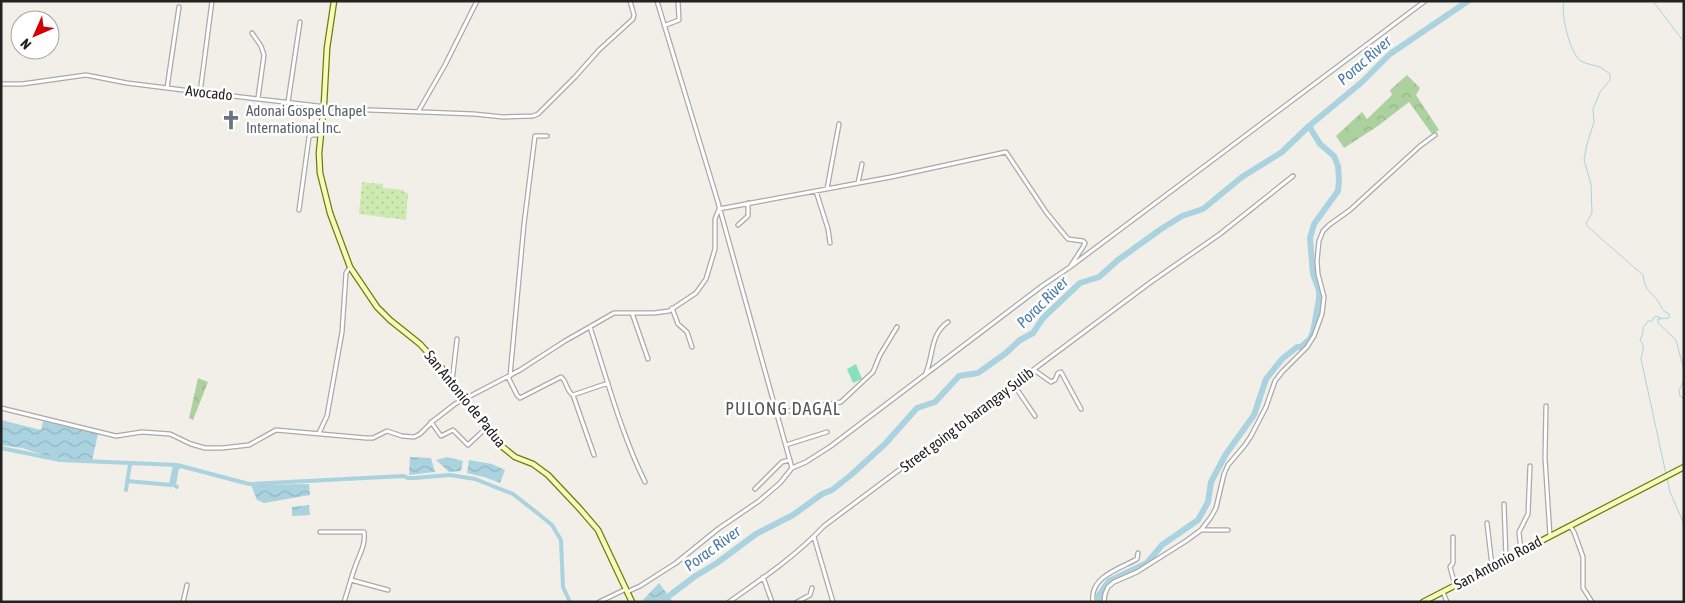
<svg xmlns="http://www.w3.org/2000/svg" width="1685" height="603" viewBox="0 0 1685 603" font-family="'Asap Condensed',sans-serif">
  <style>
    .grass { fill: url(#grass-dots) }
    .forest { fill: url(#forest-crowns) }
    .pitch { fill: #88e0be }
    .water { fill: url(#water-waves) }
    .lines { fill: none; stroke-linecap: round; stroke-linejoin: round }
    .stream { stroke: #aad3df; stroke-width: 1 }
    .canal { stroke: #aad3df; stroke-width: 4 }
    .river { stroke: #aad3df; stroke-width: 6 }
    .street-casing { stroke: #a9a9a9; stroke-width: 5.5 }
    .secondary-casing { stroke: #707d05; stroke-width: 7 }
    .street { stroke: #fff; stroke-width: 3 }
    .secondary { stroke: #f7fabf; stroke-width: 4.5 }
    .labels { text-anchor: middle; stroke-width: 5; stroke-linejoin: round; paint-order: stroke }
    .street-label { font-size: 15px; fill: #222; stroke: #fff }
    .worship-label { font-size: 15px; fill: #5b616d; stroke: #fff; text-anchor: start }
    .water-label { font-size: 16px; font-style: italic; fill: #4a7aab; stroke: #fff }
    .quarter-label { font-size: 18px; letter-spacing: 1px; fill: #555; stroke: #fff }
  </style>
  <defs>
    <pattern id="grass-dots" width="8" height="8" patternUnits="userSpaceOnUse" patternTransform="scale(1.25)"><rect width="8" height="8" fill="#cdebb0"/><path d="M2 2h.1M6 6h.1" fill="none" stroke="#b0c997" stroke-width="1.8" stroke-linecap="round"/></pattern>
    <pattern id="forest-crowns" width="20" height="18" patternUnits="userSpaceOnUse" patternTransform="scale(1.25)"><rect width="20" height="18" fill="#add19e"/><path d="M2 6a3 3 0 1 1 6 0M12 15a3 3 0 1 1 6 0" fill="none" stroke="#95b388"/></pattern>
    <pattern id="water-waves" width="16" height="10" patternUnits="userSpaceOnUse" patternTransform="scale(1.25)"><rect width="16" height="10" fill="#aad3df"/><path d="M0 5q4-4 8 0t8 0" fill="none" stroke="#92b5bf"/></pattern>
  </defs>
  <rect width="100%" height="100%" fill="#f2efe9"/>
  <path class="grass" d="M 362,182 L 383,184 L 383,188 L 404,190 L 404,192 L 408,193 L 406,220 L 359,214 Z"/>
  <path class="forest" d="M 1407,75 L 1420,88 L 1416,95 L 1439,130 L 1432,134 L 1409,102 L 1378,126 L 1344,148 L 1336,136 L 1362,112 L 1367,119 L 1392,95 L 1390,90 Z
    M 198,378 L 208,382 L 193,420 L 189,418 Z"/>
  <path class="pitch" d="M 856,364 L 862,379 L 853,383 L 847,369 Z"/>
  <path class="water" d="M 1,420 L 41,430 L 43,421 L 98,434 L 92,461 L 50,457 L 22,448 L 1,445 Z
    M 410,457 L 431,458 L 435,472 L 409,475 Z
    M 447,457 L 463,461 L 461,471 L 449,472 L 436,460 Z
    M 469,460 L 492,464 L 505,470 L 500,483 L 484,477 L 467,473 Z
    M 309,484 L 310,495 L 264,503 L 257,500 L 251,485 Z
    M 309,505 L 310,515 L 292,516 L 292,507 Z
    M 659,583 L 673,602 L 641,602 Z"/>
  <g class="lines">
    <path class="stream" d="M 1564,1 C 1560,13 1570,54 1581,61 C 1586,64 1594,65 1600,67 C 1603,69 1607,72 1610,74 L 1610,80 L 1600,92 L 1593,109 L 1594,122 L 1587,144 L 1584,160 L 1591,184 L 1592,213 L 1586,223 L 1588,227 L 1643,275 C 1645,290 1648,289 1657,300 C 1660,303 1661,308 1664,311 L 1669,314 L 1669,318 L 1658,319 L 1658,323 L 1676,340 L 1684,370
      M 1653,1 L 1684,42
      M 1661,318 L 1655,316 L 1652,321 L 1648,321 L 1643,328 L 1643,333 L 1640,340 C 1646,346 1642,352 1641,359 L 1666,474
      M 1684,379 L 1679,391 L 1680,396 L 1684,399
      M 1667,478 L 1670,492 L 1684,524
      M 1684,528 L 1684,534"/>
    <path class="canal" d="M 1,448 L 60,460 L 177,465 L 249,484 L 404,476 L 408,478 L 414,478 L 450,475 L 475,479 L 513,494 L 536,512 L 552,525 L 561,540 L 563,587 L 570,602
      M 127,481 L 171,485 L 175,465
      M 177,487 L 174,485 L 177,468 L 180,466
      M 126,490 L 130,464"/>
    <path class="river" d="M 661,602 L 694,577 L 717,563 L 756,534 L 793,515 L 822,494 L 832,490 L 851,475 L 885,444 L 917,408 L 935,402 L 959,376 L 978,373 L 1006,353 L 1020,340 L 1033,333 L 1043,318 L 1080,283 L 1099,277 L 1118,260 L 1161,229 L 1182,216 L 1203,209 L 1242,177 L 1282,152 L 1309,126 L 1362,82 L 1390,54 L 1468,1
      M 1099,602 L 1099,595 L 1109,581 L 1147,563 L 1162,545 L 1198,520 L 1208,502 L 1211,482 L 1226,454 L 1254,415 L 1266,379 L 1282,359 L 1297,347 L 1301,347 L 1310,339 L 1313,332 L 1319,299 L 1319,290 L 1313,274 L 1310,238 L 1314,224 L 1338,191 L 1339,180 L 1338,166 L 1334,156 L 1320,144 L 1309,126"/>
    <defs>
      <path id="street" d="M 657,1 L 717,199 L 792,468
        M 666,25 L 679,20 L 678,1
        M 252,33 L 261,46 L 264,55 L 258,98
        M 1,84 L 22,84 L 86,75 L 127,83 L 191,91 L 344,109 L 474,114 L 503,117 L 533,116 L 538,114 L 575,77 L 599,50 L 633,19 L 634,15 L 630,1
        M 167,88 L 179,7
        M 200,93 L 212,1
        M 288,102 L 300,22
        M 418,112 L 445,65 L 477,1
        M 858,183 L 862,164
        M 827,189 L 839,124
        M 816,191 L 828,229 L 830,243
        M 299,210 L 309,137 L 312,135 L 320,135
        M 738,225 L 748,216 L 748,203
        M 672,308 L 678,324 L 687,332 L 692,347
        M 632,313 L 648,359
        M 590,327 C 607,379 621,433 645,482
        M 1034,370 L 1051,382 L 1055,380 L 1058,373 L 1061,372 L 1081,409
        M 925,375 C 934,357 929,335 948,322
        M 510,376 L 524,224 L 535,136 L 547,136
        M 508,377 L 517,395 L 520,398 L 561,377 C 567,381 566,391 573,395
        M 452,382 L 457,339
        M 1014,385 L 1035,416
        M 1546,406 L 1545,458 L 1550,536
        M 1,408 L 116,436 L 142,432 L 170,434 L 191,444 L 205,448 L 222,448 L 249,445 L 276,430 L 366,438 L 373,438 L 387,431 L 402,436 L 414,437 L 420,434 L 433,421 L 455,404 L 520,370 L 565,341 L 614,313 L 654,313 L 669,311 L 696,293 L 706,279 L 715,249 L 715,219 L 719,209 L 891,177 L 1006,152 L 1046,212 L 1063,233 L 1068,239 L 1083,241 L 1085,243 L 1083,247 L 1070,267
        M 777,413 L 841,402 L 873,372 L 880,355 L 897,327
        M 431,422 L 441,436 L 453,430 L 468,445 L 486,428
        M 319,433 L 327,416 L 342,332 L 346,273 L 350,267
        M 786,445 L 827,432
        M 594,455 L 573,395 L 608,383
        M 755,489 L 782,462 L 790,460
        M 1504,504 L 1506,558
        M 1487,523 L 1492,566
        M 1570,526 L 1574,532 L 1583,557 L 1583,588 L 1592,602
        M 1201,530 L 1228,530
        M 320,532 L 364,532 C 366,545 359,555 355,567 C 351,578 348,590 344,602
        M 814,537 L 833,602
        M 1453,537 L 1453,563 L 1450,567 L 1455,585
        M 1521,551 L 1519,532 L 1528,514 L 1530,466
        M 763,577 L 772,602
        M 351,580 L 388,590
        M 627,592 L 640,586 L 676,563 L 718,529 L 759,501 L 780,483 L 792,468 L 806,462 L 831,446 L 1042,286 L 1070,267 L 1425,1
        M 1443,592 L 1447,602
        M 183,602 L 187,585
        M 599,602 L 626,589
        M 729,602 C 762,579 797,555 824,526 L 1151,282 L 1220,234 L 1293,176
        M 797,602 L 810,595 L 812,588
        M 1093,602 C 1089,577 1119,569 1137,559 L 1138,553
        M 1104,602 L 1105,594 L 1108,587 L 1114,582 L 1137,572 L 1186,541 L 1201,530 L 1211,517 L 1216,508 L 1224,474 L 1228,465 L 1245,445 L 1251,436 L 1266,407 L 1275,381 L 1282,372 L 1307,347 L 1314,336 L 1322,314 L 1324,297 L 1318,274 L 1317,261 L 1319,241 L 1323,231 L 1329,225 L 1350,210 L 1420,146 L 1435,135"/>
      <path id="secondary" d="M 334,1 L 327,48 L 324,103 L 319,153 L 320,173 L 330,213 L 350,267 L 377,307 L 390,320 L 420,344 L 441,367 L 464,400 L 499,444 L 515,457 L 533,464 L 548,475 L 580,509 L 598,530 L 632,602
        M 1423,602 L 1684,467"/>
    </defs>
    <use href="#street" class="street-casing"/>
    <use href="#secondary" class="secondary-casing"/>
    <use href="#street" class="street"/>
    <use href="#secondary" class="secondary"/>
  </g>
  <defs>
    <symbol id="church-bare" viewBox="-9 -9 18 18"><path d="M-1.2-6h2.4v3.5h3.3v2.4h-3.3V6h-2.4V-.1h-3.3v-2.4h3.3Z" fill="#6b7280" stroke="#fff" stroke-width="2.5" paint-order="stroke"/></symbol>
  </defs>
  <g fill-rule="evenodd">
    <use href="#church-bare" x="217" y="106" width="28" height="28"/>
  </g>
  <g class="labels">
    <g class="street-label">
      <text transform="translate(209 93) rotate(6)" y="5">Avocado</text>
      <text transform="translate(465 399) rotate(51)" y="5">San Antonio de Padua</text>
      <text transform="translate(967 420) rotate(-37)" y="5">Street going to barangay Sulib</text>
      <text transform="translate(1498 563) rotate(-28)" y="5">San Antonio Road</text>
    </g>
    <g class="worship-label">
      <text x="246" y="116">Adonai Gospel Chapel<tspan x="246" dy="17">International Inc.</tspan></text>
    </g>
    <g class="water-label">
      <text transform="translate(1364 60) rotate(-41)" y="6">Porac River</text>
      <text transform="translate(1042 302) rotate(-45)" y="6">Porac River</text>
      <text transform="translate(712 548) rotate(-36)" y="6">Porac River</text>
    </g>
    <g class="quarter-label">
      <text x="783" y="415">PULONG DAGAL</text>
    </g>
  </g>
  <rect width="1685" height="603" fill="none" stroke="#222222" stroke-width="5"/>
  <g transform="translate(35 35) rotate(225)"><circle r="24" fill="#ffffff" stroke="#a7a7a7"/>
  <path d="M0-4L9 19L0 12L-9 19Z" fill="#d40000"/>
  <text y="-8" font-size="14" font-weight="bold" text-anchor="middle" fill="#222222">N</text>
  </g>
</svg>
